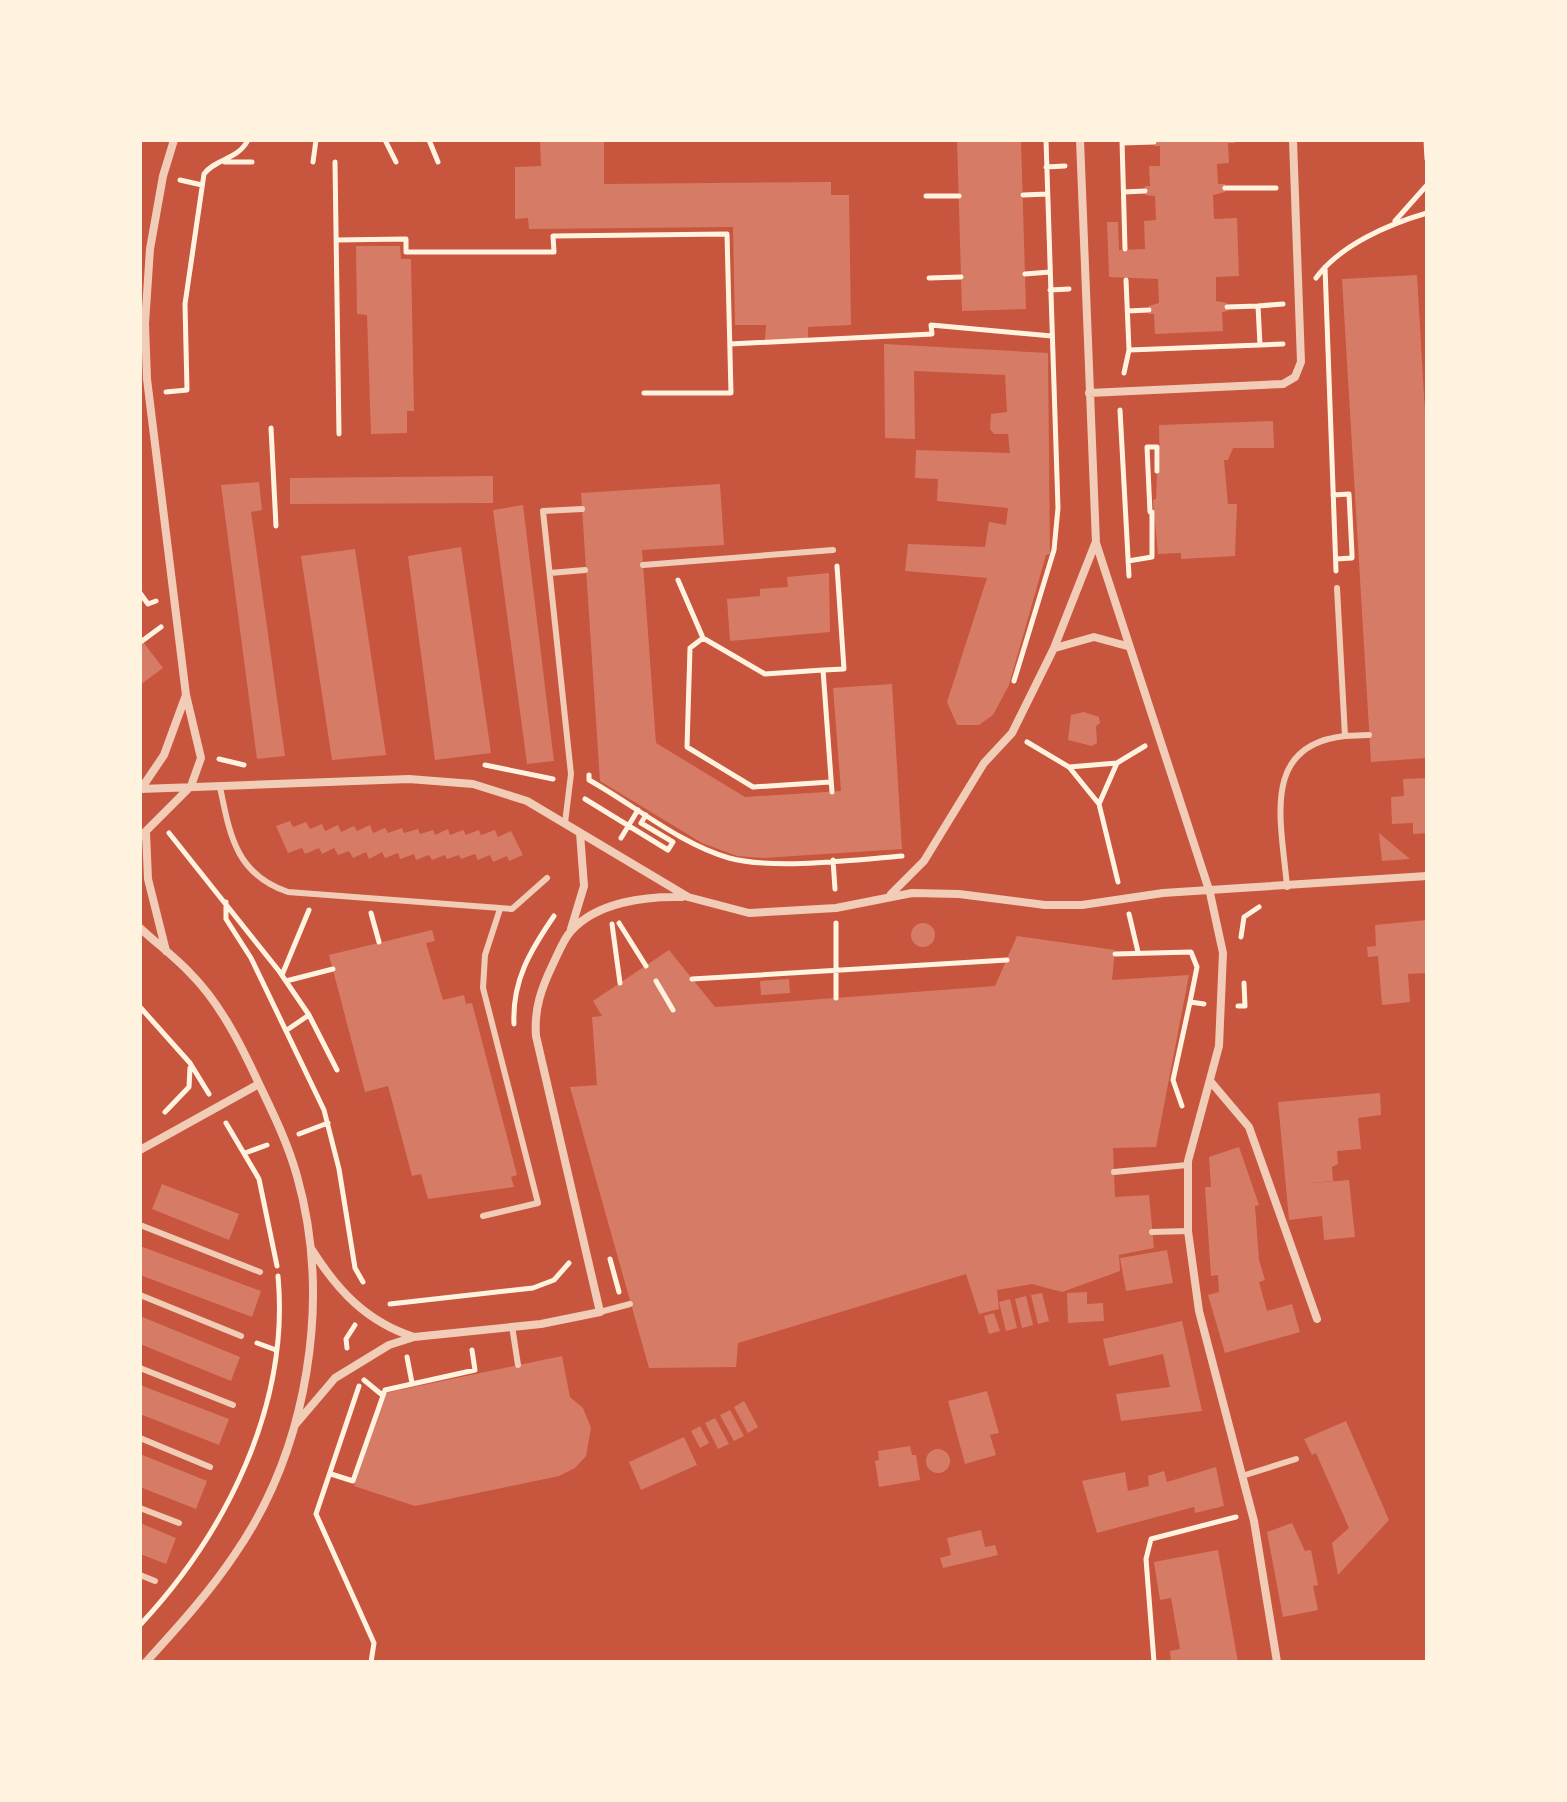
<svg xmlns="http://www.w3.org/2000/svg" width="1567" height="1802" viewBox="0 0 1567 1802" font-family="'Noto Sans',sans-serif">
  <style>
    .building { fill: #d67c66 }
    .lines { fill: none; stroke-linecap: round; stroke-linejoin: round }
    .path { stroke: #fff3e0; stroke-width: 5 }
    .service { stroke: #f1ccb7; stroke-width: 6 }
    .minor { stroke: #f1ccb7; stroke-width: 8 }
  </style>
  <rect width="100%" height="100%" fill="#c8553d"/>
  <path class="building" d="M 540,140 L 604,140 L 604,184 L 831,182 L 831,195 L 849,195 L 851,325 L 808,327 L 808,339 L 765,340 L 766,325 L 735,325 L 733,227 L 529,229 L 528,218 L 515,219 L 515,167 L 541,166 Z
    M 957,140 L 1021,140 L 1026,309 L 962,311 Z
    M 1154,140 L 1235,140 L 1235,143 L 1228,143 L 1229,163 L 1217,164 L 1218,184 L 1225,184 L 1225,192 L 1213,195 L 1214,219 L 1237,218 L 1239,276 L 1216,277 L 1216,301 L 1227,303 L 1228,311 L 1222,312 L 1223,331 L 1155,334 L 1154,314 L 1149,314 L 1149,306 L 1159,303 L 1158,279 L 1109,277 L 1107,222 L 1118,222 L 1119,250 L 1145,249 L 1144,221 L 1156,220 L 1155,196 L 1145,195 L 1145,186 L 1150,186 L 1149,166 L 1160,166 L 1160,146 L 1154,146 Z
    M 356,246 L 400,246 L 401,259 L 411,259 L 414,411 L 407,411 L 407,433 L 371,434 L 367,315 L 357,314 Z
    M 1417,275 L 1427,447 L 1427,758 L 1371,762 L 1342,279 Z
    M 884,344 L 1048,353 L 1050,554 L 1046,555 L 1009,685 L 993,715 L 979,725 L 957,725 L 947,702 L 987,578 L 905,571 L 908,544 L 985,547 L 989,522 L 1006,525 L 1008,508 L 937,501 L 938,479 L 915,478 L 916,450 L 1010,453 L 1008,434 L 994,434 L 990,429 L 991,414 L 1007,412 L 1005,375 L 914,371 L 915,439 L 885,438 Z
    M 1273,421 L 1274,448 L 1233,448 L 1228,460 L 1224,460 L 1228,504 L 1237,504 L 1235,556 L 1181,559 L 1181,553 L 1158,554 L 1153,500 L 1156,499 L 1157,471 L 1160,471 L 1159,425 Z
    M 493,476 L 493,503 L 290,504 L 290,478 Z
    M 259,482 L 262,510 L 251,512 L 285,756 L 257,759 L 221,485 Z
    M 720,484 L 724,545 L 642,550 L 656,743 L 745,797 L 841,791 L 833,688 L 892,684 L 902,849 L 763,858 L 737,856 L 702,843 L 600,781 L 581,493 Z
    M 523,505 L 554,761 L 527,764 L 493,510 Z
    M 461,547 L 491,753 L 435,760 L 408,556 Z
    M 355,549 L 386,755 L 332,760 L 301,556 Z
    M 829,573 L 830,632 L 730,641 L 727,599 L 760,596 L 760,589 L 788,587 L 787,577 Z
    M 140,638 L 163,668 L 140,685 Z
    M 1084,712 L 1099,717 L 1100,723 L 1096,726 L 1097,743 L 1092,746 L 1068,740 L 1071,715 Z
    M 1427,778 L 1427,833 L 1413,834 L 1413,823 L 1392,824 L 1391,797 L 1404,796 L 1403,779 Z
    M 290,821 L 293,827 L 306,822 L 310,829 L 322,824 L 325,831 L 338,825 L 341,832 L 354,826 L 357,831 L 370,825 L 373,833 L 385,828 L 388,833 L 402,828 L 404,833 L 418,829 L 420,834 L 433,830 L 435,835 L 448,829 L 450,835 L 463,830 L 466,835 L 479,830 L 481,835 L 495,830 L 498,837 L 511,831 L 523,855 L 509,861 L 507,856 L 493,862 L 490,855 L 478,860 L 475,854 L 461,859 L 459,855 L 447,859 L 445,855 L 432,860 L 429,855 L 416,860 L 414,854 L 400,859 L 398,853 L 385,858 L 382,852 L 369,859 L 366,852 L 353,858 L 349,851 L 338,855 L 334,848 L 322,854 L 319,848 L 305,854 L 302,848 L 288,853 L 276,826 Z
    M 1379,833 L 1410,859 L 1382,861 Z
    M 1427,920 L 1427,973 L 1408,974 L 1410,1002 L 1382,1005 L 1378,956 L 1368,957 L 1367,947 L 1376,946 L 1375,925 Z
    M911 935a12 12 0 1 1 24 0a12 12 0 1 1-24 0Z
    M 432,930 L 435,941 L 426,943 L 443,1000 L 464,995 L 466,1004 L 472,1003 L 517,1175 L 511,1177 L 514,1187 L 428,1199 L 421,1174 L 412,1176 L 388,1086 L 365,1092 L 329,955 Z
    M 1017,936 L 1115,950 L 1112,980 L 1189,975 L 1156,1147 L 1113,1148 L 1115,1197 L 1149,1195 L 1154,1248 L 1119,1255 L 1120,1271 L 1062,1292 L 1032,1284 L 997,1290 L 999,1309 L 979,1314 L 966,1274 L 738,1343 L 736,1367 L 649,1368 L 570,1087 L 597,1085 L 592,1017 L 602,1016 L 593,1001 L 669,950 L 715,1007 L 995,986 Z
    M 789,979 L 790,993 L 761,995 L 760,981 Z
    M 1380,1093 L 1381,1115 L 1358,1118 L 1361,1149 L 1337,1151 L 1338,1164 L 1332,1167 L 1333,1181 L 1302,1184 L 1349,1180 L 1355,1237 L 1324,1240 L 1322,1216 L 1289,1220 L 1278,1102 Z
    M 1239,1147 L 1259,1205 L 1255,1206 L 1259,1260 L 1265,1280 L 1259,1282 L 1267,1311 L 1292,1304 L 1300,1332 L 1225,1353 L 1208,1295 L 1219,1292 L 1218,1275 L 1211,1276 L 1205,1187 L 1211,1187 L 1209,1157 Z
    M 162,1184 L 239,1214 L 229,1240 L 152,1209 Z
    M 140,1246 L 261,1291 L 252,1317 L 140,1275 Z
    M 1167,1250 L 1173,1283 L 1126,1291 L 1120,1258 Z
    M 1087,1292 L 1087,1304 L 1103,1303 L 1104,1321 L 1068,1323 L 1067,1293 Z
    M 1042,1293 L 1049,1321 L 1038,1324 L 1031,1295 Z
    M 1026,1296 L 1033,1325 L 1022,1328 L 1015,1299 Z
    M 1010,1299 L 1017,1328 L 1006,1331 L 999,1302 Z
    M 994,1313 L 1000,1331 L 989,1334 L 984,1316 Z
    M 140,1316 L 240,1357 L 231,1381 L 140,1344 Z
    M 1182,1321 L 1202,1411 L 1121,1421 L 1116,1394 L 1170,1387 L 1163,1354 L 1109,1366 L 1103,1339 Z
    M 562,1356 L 570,1397 L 583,1408 L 591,1428 L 586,1456 L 575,1468 L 559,1476 L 415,1506 L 354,1486 L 385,1393 Z
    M 140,1385 L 229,1419 L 219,1445 L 140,1414 Z
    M 987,1391 L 999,1433 L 990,1435 L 996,1455 L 965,1464 L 948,1401 Z
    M 744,1401 L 758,1427 L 748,1433 L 734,1407 Z
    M 730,1410 L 744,1436 L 734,1441 L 720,1415 Z
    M 715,1418 L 729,1444 L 718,1449 L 705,1423 Z
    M 1346,1421 L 1389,1520 L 1338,1575 L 1332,1543 L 1349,1528 L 1316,1453 L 1312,1455 L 1304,1439 Z
    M 700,1426 L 709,1443 L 700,1448 L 691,1431 Z
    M 684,1437 L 697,1465 L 641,1490 L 629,1462 Z
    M 910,1446 L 912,1455 L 916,1455 L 920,1480 L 879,1487 L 875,1461 L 879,1460 L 878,1451 Z
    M926 1461a12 12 0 1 1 24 0a12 12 0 1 1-24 0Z
    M 140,1454 L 207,1481 L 196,1509 L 140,1487 Z
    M 1216,1467 L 1224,1506 L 1195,1513 L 1194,1507 L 1097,1533 L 1082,1481 L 1125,1472 L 1128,1491 L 1149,1486 L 1148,1476 L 1164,1471 L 1167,1482 Z
    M 140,1523 L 176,1538 L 166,1564 L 140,1554 Z
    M 1292,1523 L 1305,1551 L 1311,1550 L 1318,1585 L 1313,1586 L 1318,1610 L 1283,1617 L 1267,1532 Z
    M 981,1530 L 985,1547 L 995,1545 L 998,1555 L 943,1568 L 940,1558 L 951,1555 L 947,1538 Z
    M 1218,1550 L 1238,1662 L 1171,1662 L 1170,1651 L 1180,1649 L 1171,1598 L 1160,1600 L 1154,1562 Z"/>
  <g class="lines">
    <path class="path" d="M 385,140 L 396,162
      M 429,140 L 438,162
      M 1122,140 L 1125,249
      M 1426,140 L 1427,159
      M 1122,143 L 1154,142
      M 225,162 L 252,162
      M 313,162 L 316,140
      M 335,162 L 339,434
      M 1046,167 L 1065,166
      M 180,180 L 202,185
      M 1225,188 L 1276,188
      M 1124,192 L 1145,191
      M 1023,195 L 1047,194
      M 926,196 L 959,196
      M 1395,221 L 1427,185
      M 336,240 L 406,239 L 406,252 L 554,252 L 553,236 L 727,234 L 731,393 L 644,393
      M 1325,267 L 1336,571
      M 1025,274 L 1050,272
      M 929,278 L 961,277
      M 1316,278 C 1340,245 1389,224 1427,213
      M 1050,290 L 1069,289
      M 1227,307 L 1258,306
      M 1127,311 L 1149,310
      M 730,344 L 932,334 L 931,325 L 1052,336
      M 1260,345 L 1283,344
      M 1129,350 L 1260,345 L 1258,306 L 1283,304
      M 1124,373 L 1129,350 L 1126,280
      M 166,392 L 187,390 L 185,304 L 204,174 C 216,158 238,160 248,140
      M 1120,410 L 1129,576
      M 271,428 L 276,526
      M 1333,495 L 1349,494 L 1352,554 L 1352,558 L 1336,559
      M 1150,512 L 1147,447 L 1157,447 L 1157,471
      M 1128,561 L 1152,557 L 1152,512
      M 678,580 L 703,638
      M 140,593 L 148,604 L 156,601
      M 142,641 L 161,627
      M 824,670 L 844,669 L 837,566
      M 1014,681 L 1054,550 L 1058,508 L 1046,140
      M 1027,742 L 1069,767 L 1117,763 L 1145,746
      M 219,759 L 244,765
      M 485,765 L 553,779
      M 1069,767 L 1099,804 L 1118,882
      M 589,775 L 589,780 C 634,805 680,844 729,858 C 773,870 855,860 902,856
      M 830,782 L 753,787 L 687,747 L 690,648 L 703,638 L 765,674 L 823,670 L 832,792
      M 585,799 L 668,850 L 673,842 L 641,823 L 646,815
      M 1099,804 L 1117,763
      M 169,833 L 279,971 L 309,1015 L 337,1070
      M 621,838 L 638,810
      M 833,860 L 835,889
      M 226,902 L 226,919 L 251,958 L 324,1110 L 339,1169 L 355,1268 L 363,1282
      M 371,913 L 379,942
      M 1129,914 L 1138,952
      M 619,923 L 646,966
      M 836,923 L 836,998
      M 612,924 L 620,983
      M 1241,937 L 1244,917 L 1259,907
      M 1115,954 L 1191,952 L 1197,967 L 1190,1002 L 1204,1004
      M 282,975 L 309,910
      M 692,979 L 1007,960
      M 286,981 L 333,969
      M 656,981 L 673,1010
      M 1238,1006 L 1245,1006 L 1244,983
      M 140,1007 L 190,1063 L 209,1094
      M 514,1024 C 512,981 530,951 554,916
      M 287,1030 L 309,1015
      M 1182,1106 L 1173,1080 L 1190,1002
      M 165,1112 L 189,1087 L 190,1068
      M 226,1123 L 259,1179 L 277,1266
      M 299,1134 L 328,1123
      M 245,1153 L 267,1145
      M 610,1259 L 619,1292
      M 390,1304 L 533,1288 L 554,1280 L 569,1263
      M 257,1343 L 276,1350
      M 347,1348 L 346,1339 L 355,1325
      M 407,1357 L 412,1383
      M 364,1380 L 381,1394
      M 359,1386 L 316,1514 L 374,1643 L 371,1662
      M 331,1474 L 353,1481 L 385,1390 L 475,1370 L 472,1350
      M 140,1625 C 226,1533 290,1405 278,1276
      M 1154,1662 L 1146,1559 L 1151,1539 L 1236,1517"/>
    <path class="service" d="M 643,565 L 833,550
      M 550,573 L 585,570
      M 1345,736 L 1369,735
      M 220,787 C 230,836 236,874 288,892 L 512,909 L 547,878
      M 565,823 L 571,774 L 543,511 L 582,509
      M 1287,887 C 1282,824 1259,745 1345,736 L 1337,588
      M 1114,1172 L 1187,1165
      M 483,1216 L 538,1203 L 483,988 L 485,955 L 500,909
      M 140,1225 L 260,1272
      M 1152,1232 L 1188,1231
      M 140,1295 L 241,1336
      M 600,1312 L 630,1304
      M 512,1326 L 518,1365
      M 140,1368 L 233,1405
      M 140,1438 L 210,1467
      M 1242,1476 L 1296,1459
      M 140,1508 L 179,1523
      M 140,1575 L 155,1581"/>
    <path class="minor" d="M 1080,140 L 1096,543 L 1210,893 L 1223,953 L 1219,1046 L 1188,1161 L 1188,1231 L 1199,1311 L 1254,1521 L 1277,1662
      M 1089,393 L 1283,384 L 1295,377 L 1301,362 L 1293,140
      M 1055,648 L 1094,637 L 1127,646
      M 141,789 L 409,779 L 473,784 L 527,801 L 688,897 L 749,913 L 836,908 L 912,893 L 959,894 L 1045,905 L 1082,905 L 1163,893 L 1427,876
      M 141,789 L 164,755 L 186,695
      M 146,833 L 148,879 L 166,951
      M 140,837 L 191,786 L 201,758 L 186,695 L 147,379 L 145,324 L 150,249 L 163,176 L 174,140
      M 891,894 L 924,861 L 984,763 L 1012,733 L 1054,648 L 1095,544
      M 140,928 C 156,943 175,957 190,973 C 221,1004 242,1047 260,1086 C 274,1115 288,1144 297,1176 C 332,1300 308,1448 235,1554 C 209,1593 177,1628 146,1662
      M 571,929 L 584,886 L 580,833
      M 1211,1082 L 1249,1127 L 1317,1319
      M 140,1150 L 259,1084
      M 312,1250 C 338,1291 367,1322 414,1337
      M 295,1425 L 335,1378 L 389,1345 L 414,1337 L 541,1324 L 600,1312 L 536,1036 C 534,1009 541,989 553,964 C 558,954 563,940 571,931 C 597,902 646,896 682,897"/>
  </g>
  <rect width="1567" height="1802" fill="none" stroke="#fff3e0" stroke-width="284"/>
</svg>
